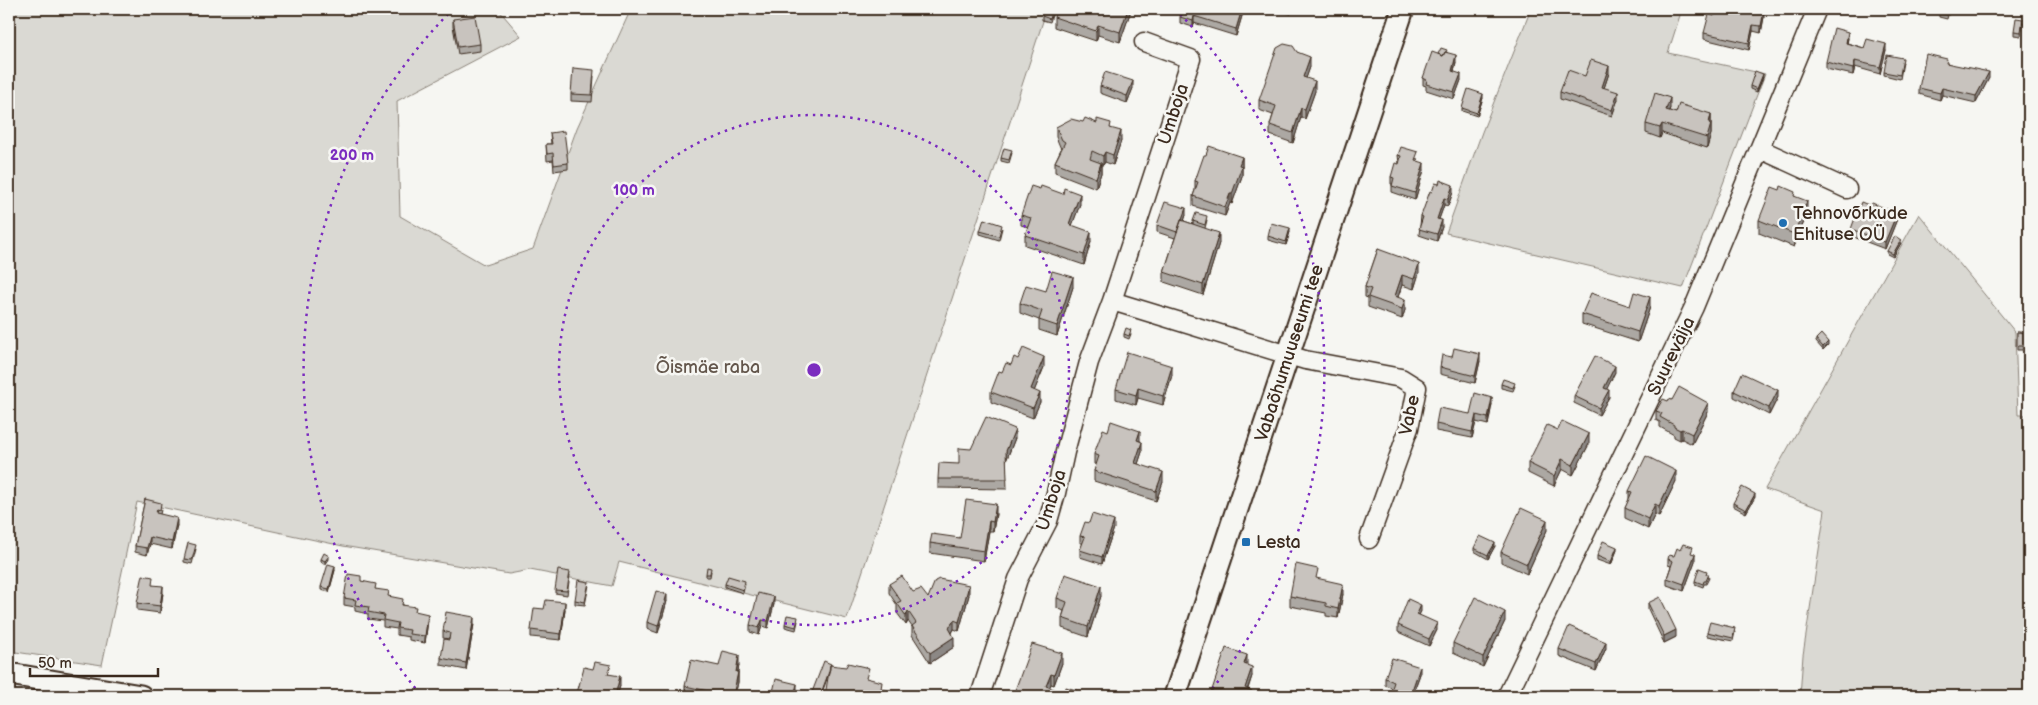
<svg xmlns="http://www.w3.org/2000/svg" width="2038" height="705" viewBox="0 0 2038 705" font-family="'Balsamiq Sans',sans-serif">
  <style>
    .green { fill: #dad9d3; stroke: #8a8278 }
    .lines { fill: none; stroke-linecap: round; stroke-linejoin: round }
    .minor-casing { stroke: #3b2a1e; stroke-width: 21 }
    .tertiary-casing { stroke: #3b2a1e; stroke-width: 25 }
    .minor { stroke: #f6f6f2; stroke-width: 18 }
    .tertiary { stroke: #f6f6f2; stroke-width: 21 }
    .wall { fill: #aca8a3; stroke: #3b2a1e }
    .shaded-wall { fill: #8c8885; stroke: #3b2a1e }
    .building { fill: #c8c3be; stroke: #3b2a1e }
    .ring { fill: none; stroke: #7b2cbf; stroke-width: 2.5; stroke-dasharray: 2.5 5 }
    .poi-dot { fill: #1f6fb2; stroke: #f6f6f2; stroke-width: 2 }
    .labels { text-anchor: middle; stroke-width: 5; stroke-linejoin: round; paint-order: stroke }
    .street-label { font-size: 18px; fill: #3b2a1e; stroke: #f6f6f2 }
    .poi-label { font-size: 18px; fill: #3b2a1e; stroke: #f6f6f2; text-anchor: start }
    .park-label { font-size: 18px; fill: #63564b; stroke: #f6f6f2 }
    .centre { fill: #7b2cbf; stroke: #f6f6f2; stroke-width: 2.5 }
    .ring-label { font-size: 15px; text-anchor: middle; font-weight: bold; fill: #7b2cbf; stroke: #f6f6f2; stroke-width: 5; stroke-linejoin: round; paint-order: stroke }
  </style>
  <rect width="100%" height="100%" fill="#f6f6f2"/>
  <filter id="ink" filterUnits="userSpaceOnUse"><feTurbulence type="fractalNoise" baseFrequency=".02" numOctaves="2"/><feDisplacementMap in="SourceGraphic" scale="10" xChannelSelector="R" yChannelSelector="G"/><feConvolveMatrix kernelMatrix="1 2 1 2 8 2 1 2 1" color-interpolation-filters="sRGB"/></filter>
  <g filter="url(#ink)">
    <path class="green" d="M 9,9 L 498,9 L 521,36 L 397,101 L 400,216 L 485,265 L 533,249 L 577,128 L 631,9 L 1047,9 L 847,619 L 619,562 L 612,586 L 530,570 L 509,574 L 343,546 L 137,502 L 102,665 L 9,651 Z
      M 1531,9 L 1682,9 L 1668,53 L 1765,74 L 1683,288 L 1446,233 L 1482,132 Z
      M 1919,214 L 2015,332 L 2018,415 L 2029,415 L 2029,696 L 1800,696 L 1803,655 L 1825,510 L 1765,489 Z"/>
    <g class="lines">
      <defs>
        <path id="minor" d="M 1760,149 L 1847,189
          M 1112,301 L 1305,360 L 1401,378 L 1417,388 L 1409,428 L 1369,539
          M 980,696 L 1018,579 L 1048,521 L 1056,493 L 1065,452 L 1089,362 L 1112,301 L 1191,59 L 1144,42
          M 1507,696 L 1694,307 L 1817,9"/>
        <path id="tertiary" d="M 9,674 L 141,696
          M 1175,696 L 1403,9"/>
      </defs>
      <use href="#minor" class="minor-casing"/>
      <use href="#tertiary" class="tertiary-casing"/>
      <use href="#minor" class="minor"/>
      <use href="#tertiary" class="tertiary"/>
    </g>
    <path class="wall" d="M 1130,9 L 1130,13 L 1120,42 L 1098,35 L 1096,41 L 1054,27 L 1054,17 Z
      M 1275,9 L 1293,9 L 1291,14 Z
      M 1887,9 L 1901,9 L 1900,14 L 1887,11 Z
      M 1949,11 L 1947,19 L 1939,17 L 1939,14 Z
      M 1053,12 L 1050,22 L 1042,20 L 1042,16 Z
      M 1242,16 L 1236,36 L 1194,23 L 1193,27 L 1180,23 L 1180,17 Z
      M 1714,16 L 1764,17 L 1761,33 L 1753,31 L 1749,50 L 1704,39 L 1704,33 Z
      M 453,19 L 480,44 L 480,51 L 458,54 L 453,26 Z
      M 2023,22 L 2021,36 L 2014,35 L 2014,31 Z
      M 1848,38 L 1847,43 L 1864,48 L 1886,50 L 1880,74 L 1855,67 L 1853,75 L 1826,69 L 1826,62 Z
      M 1297,52 L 1310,67 L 1306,78 L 1315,91 L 1305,119 L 1301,117 L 1293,143 L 1270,135 L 1270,125 L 1273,115 L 1259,110 L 1259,100 Z
      M 1447,52 L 1456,62 L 1454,72 L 1461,80 L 1454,99 L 1426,90 L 1426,86 L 1423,85 L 1423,78 L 1438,54 Z
      M 1903,62 L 1900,79 L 1884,75 L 1884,72 Z
      M 1947,63 L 1989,78 L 1976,103 L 1942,95 L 1940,100 L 1919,94 L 1919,88 Z
      M 1609,73 L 1604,88 L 1618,99 L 1612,116 L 1560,99 L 1560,92 L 1585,76 Z
      M 594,76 L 592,102 L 571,101 L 571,94 Z
      M 1763,77 L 1757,92 L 1750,89 L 1750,86 Z
      M 1100,86 L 1133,88 L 1127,103 L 1100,93 Z
      M 1483,98 L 1477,116 L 1462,111 L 1462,108 Z
      M 1670,108 L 1669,111 L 1676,113 L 1711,114 L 1711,134 L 1707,148 L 1662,133 L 1660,138 L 1646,133 L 1646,124 Z
      M 1056,127 L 1111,128 L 1121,141 L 1113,165 L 1105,162 L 1103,165 L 1101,165 L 1101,173 L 1096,188 L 1055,172 L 1055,162 L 1061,149 L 1056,137 Z
      M 550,133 L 568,163 L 568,169 L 554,171 L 553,160 L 547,161 L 546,144 L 551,144 Z
      M 1012,153 L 1009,163 L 1001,161 L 1001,158 Z
      M 1206,155 L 1242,157 L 1242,176 L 1232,204 L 1230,203 L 1225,216 L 1193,206 L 1193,196 L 1195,190 L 1195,181 Z
      M 1398,155 L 1418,159 L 1417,161 L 1424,170 L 1415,200 L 1392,192 L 1392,184 L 1391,184 L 1391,177 L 1399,164 Z
      M 1432,192 L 1453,192 L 1448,206 L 1444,205 L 1439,219 L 1442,227 L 1437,241 L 1419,235 L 1421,216 Z
      M 1795,196 L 1807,214 L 1794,247 L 1759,233 L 1759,220 Z
      M 1080,204 L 1072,225 L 1091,241 L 1084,265 L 1025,245 L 1025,235 L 1028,227 L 1021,225 L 1021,215 Z
      M 1871,206 L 1897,219 L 1885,249 L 1851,236 L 1851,229 Z
      M 1186,215 L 1184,221 L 1193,224 L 1193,221 L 1207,220 L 1205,228 L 1219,243 L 1203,295 L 1164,282 L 1164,272 L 1175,238 L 1157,232 L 1157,225 Z
      M 1002,228 L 999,240 L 980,234 L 980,231 Z
      M 1290,232 L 1286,245 L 1268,240 L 1268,236 Z
      M 1901,243 L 1893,257 L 1887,254 L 1887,251 Z
      M 1378,249 L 1419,273 L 1414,289 L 1402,285 L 1398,297 L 1405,310 L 1402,319 L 1368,307 L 1368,298 L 1365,297 L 1365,287 Z
      M 1073,287 L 1057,336 L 1039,330 L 1039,320 L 1020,313 L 1020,303 L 1046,291 Z
      M 1650,307 L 1638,342 L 1582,324 L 1582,314 Z
      M 2017,332 L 2029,333 L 2029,350 L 2017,350 Z
      M 1124,334 L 1131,334 L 1129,339 L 1124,337 Z
      M 1816,339 L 1828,345 L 1823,350 L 1816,342 Z
      M 1452,357 L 1480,361 L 1475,383 L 1440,374 L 1440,367 Z
      M 1011,365 L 1044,367 L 1034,391 L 1040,402 L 1033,418 L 991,402 L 991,392 L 1002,372 Z
      M 1615,372 L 1606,389 L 1609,397 L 1599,415 L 1574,403 L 1574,396 Z
      M 1172,375 L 1163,405 L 1138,398 L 1136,405 L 1116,399 L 1116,389 Z
      M 1501,384 L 1515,386 L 1513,391 L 1501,388 Z
      M 1734,391 L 1778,397 L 1769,415 L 1734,397 Z
      M 1672,400 L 1708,412 L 1692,444 L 1682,439 L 1680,440 L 1674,437 L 1674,435 L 1660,427 L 1660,422 L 1656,420 L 1656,411 L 1668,401 Z
      M 1492,404 L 1488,425 L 1476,422 L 1472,438 L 1436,431 L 1436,424 L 1470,414 Z
      M 1558,430 L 1589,444 L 1573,475 L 1562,469 L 1554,486 L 1528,473 L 1528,463 Z
      M 1015,438 L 1006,461 L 1007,489 L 938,488 L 938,479 L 959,464 L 971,449 Z
      M 1140,440 L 1142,452 L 1138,464 L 1163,482 L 1156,501 L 1094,481 L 1094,471 L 1096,465 L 1094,464 L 1094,454 Z
      M 1676,481 L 1659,516 L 1655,514 L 1648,529 L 1625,518 L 1625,508 L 1629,500 L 1629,491 Z
      M 1755,497 L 1746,513 L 1733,506 L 1733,503 Z
      M 145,499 L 161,510 L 160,514 L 177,525 L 172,549 L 150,544 L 147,555 L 135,552 L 135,546 Z
      M 996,514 L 993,531 L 989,531 L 984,561 L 930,553 L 930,543 L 960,538 Z
      M 1114,528 L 1102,564 L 1080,557 L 1080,550 L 1083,543 L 1080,543 L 1080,536 Z
      M 1547,530 L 1527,574 L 1501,562 L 1501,552 Z
      M 1495,546 L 1488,559 L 1474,551 L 1474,548 Z
      M 196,549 L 192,564 L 184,562 L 184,559 Z
      M 1617,550 L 1611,565 L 1597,560 L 1597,556 Z
      M 1693,554 L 1695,561 L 1684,591 L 1667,585 L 1667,578 L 1671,566 L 1668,565 L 1668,559 Z
      M 321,559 L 329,559 L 325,565 L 321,562 Z
      M 335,570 L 329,592 L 321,590 L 321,587 Z
      M 711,571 L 710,577 L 706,577 L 706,574 Z
      M 1707,574 L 1709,578 L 1706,584 L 1704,584 L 1703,587 L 1695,584 L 1695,581 Z
      M 570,575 L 567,595 L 555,593 L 555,590 Z
      M 1318,579 L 1343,594 L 1338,618 L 1326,616 L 1326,613 L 1290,606 L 1290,596 Z
      M 361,581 L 416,612 L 428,620 L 425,643 L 409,640 L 409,637 L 397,635 L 397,629 L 383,627 L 383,621 L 368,619 L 368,614 L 355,611 L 355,607 L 344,605 L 344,598 Z
      M 725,584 L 745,584 L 743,593 L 725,587 Z
      M 889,584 L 928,598 L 969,595 L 959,631 L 954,629 L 952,633 L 954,647 L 930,663 L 912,635 L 912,627 L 908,621 L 906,625 L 897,613 L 897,605 L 889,593 Z
      M 153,585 L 163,593 L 160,613 L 137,610 L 137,603 Z
      M 589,585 L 585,605 L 575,604 L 575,600 Z
      M 1101,596 L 1088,637 L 1062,628 L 1062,618 L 1064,611 L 1057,608 L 1057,598 Z
      M 667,601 L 658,633 L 647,629 L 647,622 Z
      M 1648,603 L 1676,637 L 1664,643 L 1648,609 Z
      M 774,604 L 768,628 L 762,626 L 759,635 L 750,632 L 750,625 Z
      M 544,609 L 565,609 L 561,640 L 531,637 L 531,630 Z
      M 1421,611 L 1419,615 L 1437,630 L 1429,646 L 1398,632 L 1398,625 Z
      M 798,621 L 796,630 L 785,627 L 785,624 Z
      M 1505,621 L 1483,667 L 1453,653 L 1453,643 Z
      M 474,624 L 466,670 L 441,665 L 441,658 L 449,639 L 443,638 L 443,631 Z
      M 1707,632 L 1735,632 L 1733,641 L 1707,636 Z
      M 1606,648 L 1596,671 L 1559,656 L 1559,649 Z
      M 1062,663 L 1054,685 L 1051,684 L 1049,688 L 1064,693 L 1095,696 L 1014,696 L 1014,693 Z
      M 739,665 L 738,672 L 738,682 L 735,696 L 685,696 L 685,686 L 719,666 Z
      M 1247,665 L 1252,676 L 1248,689 L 1252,696 L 1211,696 L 1211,693 Z
      M 1420,674 L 1412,696 L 1391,696 L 1391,691 L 1392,688 L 1385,685 L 1385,678 Z
      M 611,675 L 620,686 L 617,696 L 577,696 L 577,693 Z"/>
    <path class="shaded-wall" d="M 1128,9 L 1130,9 L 1130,13 L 1120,42 L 1120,32 Z
      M 1242,9 L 1242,16 L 1236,36 L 1236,29 Z
      M 1764,10 L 1764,17 L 1761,33 L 1761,26 Z
      M 1194,16 L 1194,23 L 1193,27 L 1193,21 Z
      M 1098,25 L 1098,35 L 1096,41 L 1096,31 Z
      M 1753,25 L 1753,31 L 1749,50 L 1749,43 Z
      M 1848,32 L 1848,38 L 1846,50 L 1846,43 Z
      M 1886,44 L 1886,50 L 1880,74 L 1880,67 Z
      M 1456,55 L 1456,62 L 1452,78 L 1452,71 Z
      M 1310,57 L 1310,67 L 1303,87 L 1303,77 Z
      M 1855,61 L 1855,67 L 1853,75 L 1853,69 Z
      M 1609,66 L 1609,73 L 1602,94 L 1602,87 Z
      M 1989,72 L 1989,78 L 1976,103 L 1976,96 Z
      M 1461,74 L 1461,80 L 1454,99 L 1454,92 Z
      M 1763,74 L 1763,77 L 1757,92 L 1757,89 Z
      M 1133,81 L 1133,88 L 1127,103 L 1127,96 Z
      M 1315,81 L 1315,91 L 1305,119 L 1305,109 Z
      M 1942,88 L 1942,95 L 1940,100 L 1940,93 Z
      M 1618,92 L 1618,99 L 1612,116 L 1612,110 Z
      M 1483,94 L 1483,98 L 1477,116 L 1477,113 Z
      M 1670,98 L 1670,108 L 1666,119 L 1666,110 Z
      M 1301,108 L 1301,117 L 1293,143 L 1293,133 Z
      M 1711,114 L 1711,134 L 1707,148 L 1707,138 L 1709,123 Z
      M 1662,124 L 1662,133 L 1660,138 L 1660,128 Z
      M 1121,131 L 1121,141 L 1113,165 L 1113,155 Z
      M 1105,152 L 1105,162 L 1103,165 L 1103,156 Z
      M 1242,157 L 1242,176 L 1232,204 L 1232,194 L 1239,165 Z
      M 1101,163 L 1101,173 L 1096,188 L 1096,178 Z
      M 1424,163 L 1424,170 L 1415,200 L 1415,193 Z
      M 1453,185 L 1453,192 L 1448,206 L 1448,199 Z
      M 1080,194 L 1080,204 L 1069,234 L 1069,224 Z
      M 1230,194 L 1230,203 L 1225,216 L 1225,207 Z
      M 1444,198 L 1444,205 L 1437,225 L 1437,219 Z
      M 1807,201 L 1807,214 L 1794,247 L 1794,234 Z
      M 1186,208 L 1186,215 L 1178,239 L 1178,232 Z
      M 1897,213 L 1897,219 L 1885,249 L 1885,242 Z
      M 1442,220 L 1442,227 L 1437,241 L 1437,234 Z
      M 1290,228 L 1290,232 L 1286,245 L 1286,242 Z
      M 1091,232 L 1091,241 L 1084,265 L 1084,255 Z
      M 1219,233 L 1219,243 L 1203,295 L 1203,285 Z
      M 1901,240 L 1901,243 L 1893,257 L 1893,254 Z
      M 1419,264 L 1419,273 L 1414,289 L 1414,279 Z
      M 1402,275 L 1402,285 L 1395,306 L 1395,296 Z
      M 1073,277 L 1073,287 L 1057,336 L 1057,326 Z
      M 1650,297 L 1650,307 L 1638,342 L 1638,332 Z
      M 1405,300 L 1405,310 L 1402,319 L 1402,309 Z
      M 1828,342 L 1828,345 L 1823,350 L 1823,347 Z
      M 1480,354 L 1480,361 L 1475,383 L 1475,376 Z
      M 1044,357 L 1044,367 L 1031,399 L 1031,389 Z
      M 1172,366 L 1172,375 L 1163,405 L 1163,396 Z
      M 1615,366 L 1615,372 L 1604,395 L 1604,388 Z
      M 1138,388 L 1138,398 L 1136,405 L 1136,395 Z
      M 1609,390 L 1609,397 L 1599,415 L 1599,408 Z
      M 1778,390 L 1778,397 L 1769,415 L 1769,408 Z
      M 1040,393 L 1040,402 L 1033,418 L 1033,408 Z
      M 1492,398 L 1492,404 L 1488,425 L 1488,418 Z
      M 1708,403 L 1708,412 L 1692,444 L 1692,434 Z
      M 1476,415 L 1476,422 L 1472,438 L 1472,432 Z
      M 1015,429 L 1015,438 L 1006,461 L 1006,451 Z
      M 1682,429 L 1682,439 L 1680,440 L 1680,430 Z
      M 1140,431 L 1140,440 L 1137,450 L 1137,440 Z
      M 1589,434 L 1589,444 L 1573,475 L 1573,465 Z
      M 1142,442 L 1142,452 L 1135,473 L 1135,463 Z
      M 1562,459 L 1562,469 L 1554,486 L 1554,476 Z
      M 1676,471 L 1676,481 L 1659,516 L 1659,506 Z
      M 1163,472 L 1163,482 L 1156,501 L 1156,491 Z
      M 1755,494 L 1755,497 L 1746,513 L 1746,510 Z
      M 996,504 L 996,514 L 993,531 L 993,522 Z
      M 1655,504 L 1655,514 L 1648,529 L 1648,519 Z
      M 177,518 L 177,525 L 172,549 L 172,542 Z
      M 1547,520 L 1547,530 L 1527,574 L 1527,564 Z
      M 989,521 L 989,531 L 984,561 L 984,551 Z
      M 1114,521 L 1114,528 L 1102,564 L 1102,557 Z
      M 150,537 L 150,544 L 147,555 L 147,548 Z
      M 1495,543 L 1495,546 L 1488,559 L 1488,555 Z
      M 1617,547 L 1617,550 L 1611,565 L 1611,562 Z
      M 1695,554 L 1695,561 L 1684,591 L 1684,584 Z
      M 329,556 L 329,559 L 325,565 L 325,561 Z
      M 335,566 L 335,570 L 329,592 L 329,589 Z
      M 1343,584 L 1343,594 L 1338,618 L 1338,609 Z
      M 969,585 L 969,595 L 959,631 L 959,622 Z
      M 163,586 L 163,593 L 160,613 L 160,606 Z
      M 1101,586 L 1101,596 L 1088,637 L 1088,627 Z
      M 667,594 L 667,601 L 658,633 L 658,626 Z
      M 774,597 L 774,604 L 768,628 L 768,621 Z
      M 565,602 L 565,609 L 561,640 L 561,634 Z
      M 1421,605 L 1421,611 L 1417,620 L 1417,614 Z
      M 908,611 L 908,621 L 906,625 L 906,616 Z
      M 1505,612 L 1505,621 L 1483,667 L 1483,657 Z
      M 428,614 L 428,620 L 425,643 L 425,636 Z
      M 474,617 L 474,624 L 466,670 L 466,663 Z
      M 762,620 L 762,626 L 759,635 L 759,628 Z
      M 954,620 L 954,629 L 949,638 L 949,628 Z
      M 1437,623 L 1437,630 L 1429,646 L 1429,639 Z
      M 1676,630 L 1676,637 L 1664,643 L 1664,636 Z
      M 954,637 L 954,647 L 930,663 L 930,653 Z
      M 1606,642 L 1606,648 L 1596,671 L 1596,664 Z
      M 1062,653 L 1062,663 L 1054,685 L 1054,675 Z
      M 739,655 L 739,665 L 736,681 L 736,672 Z
      M 1247,655 L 1247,665 L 1244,664 Z
      M 831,664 L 831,667 L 821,696 L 820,696 Z
      M 1252,667 L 1252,676 L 1245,696 L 1245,688 Z
      M 1420,667 L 1420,674 L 1412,696 L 1410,696 Z
      M 738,672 L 738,682 L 735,696 L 733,696 Z
      M 1051,674 L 1051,684 L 1046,696 L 1046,686 Z
      M 620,676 L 620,686 L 617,696 L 615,696 Z
      M 797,684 L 797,691 L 795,696 L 794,696 Z"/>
    <path class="building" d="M 1044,9 L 1053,9 L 1050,19 L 1042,16 Z
      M 1057,9 L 1128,9 L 1120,32 L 1098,25 L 1096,31 L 1054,17 Z
      M 1182,9 L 1242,9 L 1236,29 L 1194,16 L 1193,21 L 1180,17 Z
      M 1716,9 L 1757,9 L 1764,10 L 1761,26 L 1753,25 L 1749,43 L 1704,33 L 1709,14 L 1714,16 Z
      M 1940,9 L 1949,9 L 1947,15 L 1939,14 Z
      M 475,16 L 480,44 L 458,47 L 453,19 Z
      M 2016,18 L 2023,19 L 2021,32 L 2014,31 Z
      M 1834,28 L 1848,32 L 1846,43 L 1864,48 L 1867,39 L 1886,44 L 1880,67 L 1855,61 L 1853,69 L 1826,62 Z
      M 1284,44 L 1293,46 L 1297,52 L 1310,57 L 1303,77 L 1315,81 L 1305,109 L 1301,108 L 1293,133 L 1270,125 L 1276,106 L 1259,100 L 1277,48 Z
      M 1441,48 L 1447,50 L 1446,52 L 1445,52 L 1443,56 L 1438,54 Z
      M 1432,52 L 1443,56 L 1445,52 L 1456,55 L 1452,71 L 1461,74 L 1454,92 L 1426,84 L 1427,80 L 1423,78 Z
      M 1926,54 L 1947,59 L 1946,63 L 1989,72 L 1976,96 L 1942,88 L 1940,93 L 1919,88 Z
      M 1887,55 L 1903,58 L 1900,75 L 1884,72 Z
      M 1591,60 L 1609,66 L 1602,87 L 1618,92 L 1612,110 L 1560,92 L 1568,70 L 1585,76 Z
      M 573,68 L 594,70 L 592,95 L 571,94 Z
      M 1755,71 L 1763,74 L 1757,89 L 1750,86 Z
      M 1105,72 L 1133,81 L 1127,96 L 1100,86 Z
      M 1468,89 L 1483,94 L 1477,113 L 1462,108 Z
      M 1655,93 L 1670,98 L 1666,110 L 1676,113 L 1679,104 L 1711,114 L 1709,123 L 1711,124 L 1707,138 L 1662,124 L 1660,128 L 1646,124 Z
      M 1085,118 L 1097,123 L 1097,119 L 1111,123 L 1110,128 L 1121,131 L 1113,155 L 1105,152 L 1103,156 L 1092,151 L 1090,159 L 1101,163 L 1096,178 L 1055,162 L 1065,142 L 1062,140 L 1056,127 L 1071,119 L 1083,122 Z
      M 564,131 L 568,163 L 554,165 L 553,153 L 547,154 L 546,144 L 552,144 L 550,133 Z
      M 1209,146 L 1242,157 L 1239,165 L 1242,166 L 1232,194 L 1230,194 L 1225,207 L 1193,196 L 1198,182 L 1195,181 L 1204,155 L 1206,155 Z
      M 1401,147 L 1418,152 L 1415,160 L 1424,163 L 1415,193 L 1392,186 L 1394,178 L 1391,177 L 1395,163 L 1399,164 L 1401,156 L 1398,155 Z
      M 1004,148 L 1012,150 L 1009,160 L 1001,158 Z
      M 1440,180 L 1453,185 L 1448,199 L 1444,198 L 1437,219 L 1442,220 L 1437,234 L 1419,229 L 1423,217 L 1421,216 L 1430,191 L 1432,192 L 1435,183 L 1439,184 Z
      M 1031,186 L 1040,189 L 1041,186 L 1063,194 L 1064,188 L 1080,194 L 1069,224 L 1091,232 L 1084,255 L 1025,235 L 1031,218 L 1021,215 Z
      M 1781,186 L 1795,192 L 1794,196 L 1807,201 L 1794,234 L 1759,220 L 1772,187 L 1780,190 Z
      M 1165,202 L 1186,208 L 1177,232 L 1157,225 Z
      M 1861,202 L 1871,206 L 1872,203 L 1897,213 L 1885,242 L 1851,229 Z
      M 1196,213 L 1207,216 L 1205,225 L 1193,221 Z
      M 984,219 L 1002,225 L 999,236 L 980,231 Z
      M 1181,220 L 1219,233 L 1203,285 L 1164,272 Z
      M 1271,223 L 1290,228 L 1286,242 L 1268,236 Z
      M 1895,236 L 1901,240 L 1893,254 L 1887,251 Z
      M 1378,249 L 1419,264 L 1414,279 L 1402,275 L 1395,296 L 1405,300 L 1402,309 L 1368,297 L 1371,289 L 1365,287 Z
      M 1052,271 L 1073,277 L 1057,326 L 1039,320 L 1042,311 L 1020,303 L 1026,285 L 1046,291 Z
      M 1634,292 L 1650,297 L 1638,332 L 1582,314 L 1591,293 L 1630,306 Z
      M 1126,328 L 1131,330 L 1129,336 L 1124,334 Z
      M 2017,332 L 2029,333 L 2029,346 L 2017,346 Z
      M 1821,334 L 1828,342 L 1823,347 L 1816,339 Z
      M 1023,348 L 1044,357 L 1031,389 L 1040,393 L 1033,408 L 991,392 L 999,371 L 1002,372 L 1006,363 L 1011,365 L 1014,357 L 1018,359 Z
      M 1454,348 L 1480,354 L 1475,376 L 1440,367 L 1442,355 L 1452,357 Z
      M 1127,352 L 1172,366 L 1163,396 L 1138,388 L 1136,395 L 1116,389 Z
      M 1595,356 L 1615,366 L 1604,388 L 1609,390 L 1599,408 L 1574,396 Z
      M 1742,373 L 1778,390 L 1769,408 L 1734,391 Z
      M 1503,379 L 1515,383 L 1513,388 L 1501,384 Z
      M 1679,387 L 1708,403 L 1692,434 L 1682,429 L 1680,430 L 1674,427 L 1674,425 L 1660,417 L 1662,413 L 1656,411 L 1663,399 L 1668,401 L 1669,399 L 1672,400 Z
      M 1475,393 L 1492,398 L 1488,418 L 1476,415 L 1472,432 L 1436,424 L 1439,408 L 1470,414 Z
      M 986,417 L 1015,429 L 1006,451 L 1007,479 L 938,479 L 939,463 L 959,464 L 959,448 L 971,449 Z
      M 1111,421 L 1140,431 L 1137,440 L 1142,442 L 1135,463 L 1163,472 L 1156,491 L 1094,471 L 1099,456 L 1094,454 L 1103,429 L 1108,431 Z
      M 1562,421 L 1589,434 L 1573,465 L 1562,459 L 1554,476 L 1528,463 L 1547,425 L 1558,430 Z
      M 1646,456 L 1676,471 L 1659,506 L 1655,504 L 1648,519 L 1625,508 L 1632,492 L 1629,491 Z
      M 1742,487 L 1755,494 L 1746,510 L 1733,503 Z
      M 145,499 L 161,503 L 160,510 L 157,509 L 156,513 L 177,518 L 172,542 L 150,537 L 147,548 L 135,546 Z
      M 966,500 L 996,504 L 993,522 L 989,521 L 984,551 L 930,543 L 932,534 L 960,538 Z
      M 1521,508 L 1547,520 L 1527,564 L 1501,552 Z
      M 1092,514 L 1114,521 L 1102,557 L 1080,550 L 1085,537 L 1080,536 L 1085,522 L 1089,523 Z
      M 1480,536 L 1495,543 L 1488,555 L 1474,548 Z
      M 1603,541 L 1617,547 L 1611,562 L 1597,556 Z
      M 188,543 L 196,545 L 192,560 L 184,559 Z
      M 1683,544 L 1693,547 L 1691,553 L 1695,554 L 1684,584 L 1667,578 L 1673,561 L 1668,559 L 1669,555 L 1674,556 L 1677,548 L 1680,550 Z
      M 324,553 L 329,556 L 325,561 L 321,559 Z
      M 328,564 L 335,566 L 329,589 L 321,587 Z
      M 1296,564 L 1318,569 L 1316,578 L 1343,584 L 1338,609 L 1326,606 L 1326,603 L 1290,596 Z
      M 707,567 L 711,568 L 710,574 L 706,574 Z
      M 1699,568 L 1707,571 L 1706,574 L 1709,574 L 1706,581 L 1704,581 L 1703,584 L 1695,581 Z
      M 558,570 L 570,572 L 567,591 L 555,590 Z
      M 348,574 L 361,576 L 361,581 L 376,584 L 375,589 L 389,591 L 388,596 L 403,599 L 402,605 L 416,607 L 415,611 L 428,614 L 425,636 L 409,634 L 410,630 L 397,628 L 398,623 L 383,620 L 384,615 L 368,612 L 369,607 L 355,605 L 356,600 L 344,598 Z
      M 1065,574 L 1101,586 L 1088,627 L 1062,618 L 1067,602 L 1057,598 Z
      M 143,575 L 153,577 L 152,585 L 163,586 L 160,606 L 137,603 Z
      M 728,576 L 745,581 L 743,590 L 725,584 Z
      M 902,576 L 913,592 L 921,589 L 928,598 L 935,581 L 939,579 L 969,585 L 959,622 L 954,620 L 949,628 L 954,637 L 930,653 L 912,626 L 916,623 L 908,611 L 906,616 L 897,603 L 901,601 L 889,584 Z
      M 578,580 L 589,582 L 585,602 L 575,600 Z
      M 656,591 L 667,594 L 658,626 L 647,622 Z
      M 758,593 L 774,597 L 768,621 L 762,620 L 759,628 L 750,625 Z
      M 1475,597 L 1505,612 L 1483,657 L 1453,643 Z
      M 1660,597 L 1676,630 L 1664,636 L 1648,603 Z
      M 1408,599 L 1421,605 L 1417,614 L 1437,623 L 1429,639 L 1398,625 Z
      M 546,600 L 565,602 L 561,634 L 531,630 L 534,608 L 544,609 Z
      M 446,612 L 474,617 L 466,663 L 441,658 L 444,639 L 449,640 L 450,633 L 443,631 Z
      M 787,615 L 798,617 L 796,627 L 785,624 Z
      M 1710,622 L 1735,628 L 1733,638 L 1707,632 Z
      M 1569,626 L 1606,642 L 1596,664 L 1559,649 Z
      M 1032,644 L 1062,653 L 1054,675 L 1051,674 L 1046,686 L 1064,693 L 1066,687 L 1095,696 L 1024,696 L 1014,693 Z
      M 1226,648 L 1247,655 L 1244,664 L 1252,667 L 1245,688 L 1252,691 L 1251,696 L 1220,696 L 1211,693 Z
      M 723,651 L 739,655 L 736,672 L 738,672 L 733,696 L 712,696 L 713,692 L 685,686 L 691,660 L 719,666 Z
      M 1392,658 L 1420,667 L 1410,696 L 1407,696 L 1391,691 L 1394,682 L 1385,678 Z
      M 824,661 L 831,664 L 830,665 L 830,669 L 820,696 L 814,696 L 811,695 Z
      M 595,662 L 611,665 L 608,674 L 620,676 L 615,696 L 590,696 L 577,693 L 584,667 L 593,669 Z
      M 848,663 L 869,668 L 866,678 L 882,682 L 881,689 L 891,691 L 890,696 L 825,696 L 830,665 L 846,667 Z
      M 776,679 L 797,684 L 794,696 L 772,696 Z
      M 1672,691 L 1696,694 L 1696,696 L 1671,696 Z"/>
  </g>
  <g class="ring">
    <circle cx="814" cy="370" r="255"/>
    <path d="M420 694A510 510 0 0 1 453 9M1175 9A510 510 0 0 1 1208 694"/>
  </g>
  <g class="poi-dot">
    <circle cx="1783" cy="223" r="5"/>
    <rect x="1241" y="537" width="10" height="10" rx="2.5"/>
  </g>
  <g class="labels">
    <g class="street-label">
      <text transform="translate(1173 114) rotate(-72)" y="6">Umboja</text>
      <text transform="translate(1289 353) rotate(-72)" y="6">Vabaõhumuuseumi tee</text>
      <text transform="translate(1671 356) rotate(-64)" y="6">Suurevälja</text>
      <text transform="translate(1409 415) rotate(-78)" y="6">Vabe</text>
      <text transform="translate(1051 500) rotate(-73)" y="6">Umboja</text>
    </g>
    <g class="poi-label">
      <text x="1793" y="219">Tehnovõrkude<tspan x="1793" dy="21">Ehituse OÜ</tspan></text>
      <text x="1256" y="548">Lesta</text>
    </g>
    <g class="park-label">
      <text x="708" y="373">Õismäe raba</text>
    </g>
  </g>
  <circle cx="814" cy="370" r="8" class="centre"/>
  <g class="ring-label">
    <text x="352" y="160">200 m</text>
    <text x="634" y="195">100 m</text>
  </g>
  <rect width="2038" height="705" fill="none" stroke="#f6f6f2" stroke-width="30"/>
  <rect x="15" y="15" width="2008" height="675" fill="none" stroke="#3b2a1e" stroke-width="2" filter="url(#ink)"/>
  <path d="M30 668v8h128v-8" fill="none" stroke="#3b2a1e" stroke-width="2.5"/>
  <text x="38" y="668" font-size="15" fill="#3b2a1e" stroke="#f6f6f2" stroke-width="4" paint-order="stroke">50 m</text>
</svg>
